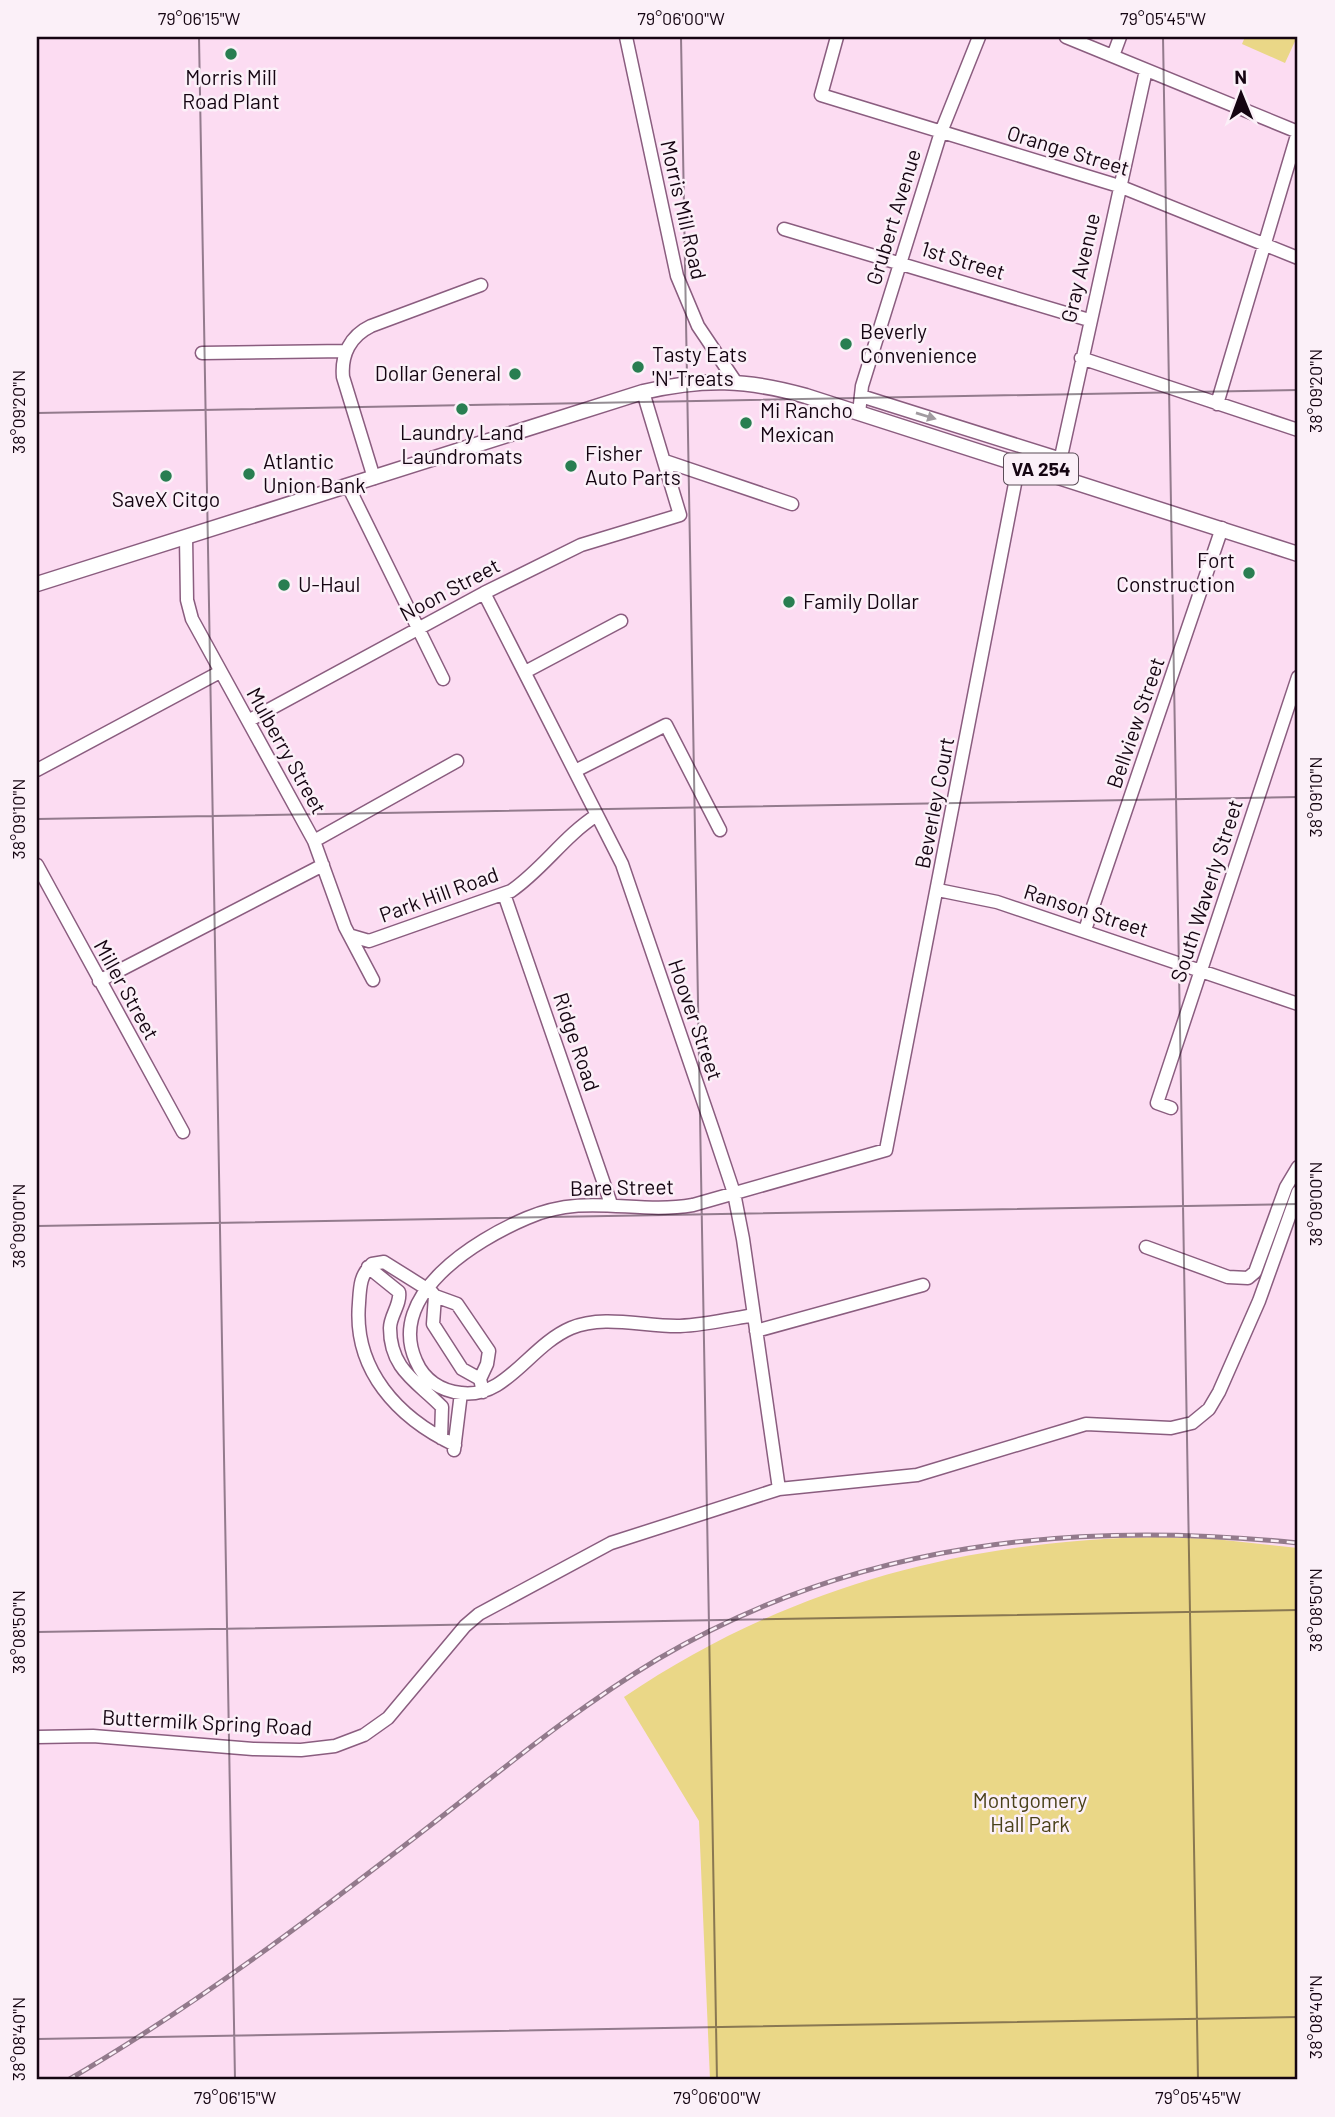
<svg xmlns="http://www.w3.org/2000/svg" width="1335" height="2117" viewBox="0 0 1335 2117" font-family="Barlow,sans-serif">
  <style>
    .green { fill: #ead787 }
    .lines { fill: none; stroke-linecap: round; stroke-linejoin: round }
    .minor-casing { stroke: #8a5d7f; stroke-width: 15 }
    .major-casing { stroke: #8a5d7f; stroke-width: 17 }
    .minor { stroke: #fff; stroke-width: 12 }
    .major { stroke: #fff; stroke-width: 14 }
    .rail-casing { stroke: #937a8c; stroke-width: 5 }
    .rail { stroke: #fbf0f8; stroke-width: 2.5; stroke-dasharray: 8; stroke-linecap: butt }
    .oneway { fill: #a19ba0 }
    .ticks { fill: none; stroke: #150512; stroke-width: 2; stroke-opacity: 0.45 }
    .poi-dot { fill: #297e51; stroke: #fbf0f8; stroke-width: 2.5 }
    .labels { text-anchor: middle; stroke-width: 5; stroke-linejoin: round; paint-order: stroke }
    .shield { fill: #fbf0f8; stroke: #5a4c57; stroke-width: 2 }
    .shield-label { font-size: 19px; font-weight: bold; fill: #150512 }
    .poi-label { font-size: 21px; fill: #150512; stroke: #fbf0f8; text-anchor: start }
    .street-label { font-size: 21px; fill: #150512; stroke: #fbf0f8 }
    .park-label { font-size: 21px; fill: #4a4119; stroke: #fbf0f8 }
    .neatline { fill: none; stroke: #150512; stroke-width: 2.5 }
    .ticks-label { font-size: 18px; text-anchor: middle; fill: #150512 }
  </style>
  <rect width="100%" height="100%" fill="#fcdcf2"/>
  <path class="green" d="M 1245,37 L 1297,37 L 1285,63 L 1242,44 Z
    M 1158,1537 L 1215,1539 L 1298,1548 L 1298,2080 L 710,2080 L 699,1821 L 624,1697 C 787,1587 963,1540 1158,1537 Z"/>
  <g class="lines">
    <defs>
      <path id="minor" d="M 626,37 L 677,276 L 698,326 L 735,381
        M 837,37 L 821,95 L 1119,186 L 1298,258
        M 1066,37 L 1298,132
        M 1113,56 L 1120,37
        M 784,229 L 1089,320
        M 202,353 L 346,351
        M 1081,358 L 1298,430
        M 861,396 L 1061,459
        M 1217,404 L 1298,132
        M 859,413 L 862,386 L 941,132 L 979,37
        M 665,461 L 792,504
        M 1057,475 L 1146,70
        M 374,478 L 343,377 C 341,355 350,336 371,326 L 481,285
        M 348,486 L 443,679
        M 186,537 L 187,600 L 192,619 L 314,841 L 345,927 L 373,980
        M 484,593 L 622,864 L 713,1130 L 734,1193 L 743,1239 L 779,1489
        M 525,672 L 621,621
        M 248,721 L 484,593 L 581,545 L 680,515 L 643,392
        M 37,770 L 220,672
        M 575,771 L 666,725 L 720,830
        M 314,841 L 457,761
        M 37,865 L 183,1132
        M 938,890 L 997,902 L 1298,1004
        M 504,894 L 611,1204
        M 1085,930 L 1222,528
        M 352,936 L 369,941 L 511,891 C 543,869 564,836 597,815
        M 99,981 L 323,865
        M 1171,1108 L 1157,1103 L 1298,677
        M 1146,1247 L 1228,1277 L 1248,1278 L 1255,1272 L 1286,1187 L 1298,1167
        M 368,1267 L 399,1292 C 401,1304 390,1316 390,1328 C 390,1370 418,1382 442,1407 L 441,1438
        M 428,1288 L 435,1296 L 457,1304 L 489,1351 L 487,1364 L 480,1379 L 483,1392
        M 427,1289 L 384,1262 L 372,1264 C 360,1275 360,1287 359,1303 C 353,1370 398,1418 455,1445
        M 435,1296 L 433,1324 L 462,1369 L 480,1379
        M 754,1315 C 730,1319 705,1325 680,1326 C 645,1327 604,1314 571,1328 C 529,1346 506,1399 461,1393 C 441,1391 424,1380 416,1361 C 386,1295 475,1240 527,1218 C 587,1192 634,1215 693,1205 L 886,1150 L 1019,463
        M 756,1331 L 923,1285
        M 454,1450 L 461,1393
        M 37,1737 L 93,1736 L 253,1749 L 301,1750 L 335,1746 L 364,1735 L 388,1718 L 465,1626 L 479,1614 L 611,1543 L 779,1489 L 917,1475 L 1086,1424 L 1171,1428 L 1192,1423 L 1209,1409 L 1219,1392 L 1259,1301 L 1298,1192"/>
      <path id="major" d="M 37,584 L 643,392 C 704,378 746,379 806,396 L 1298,554"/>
    </defs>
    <use href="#minor" class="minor-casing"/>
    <use href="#major" class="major-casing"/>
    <use href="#minor" class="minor"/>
    <use href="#major" class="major"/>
    <defs>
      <path id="rail" d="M 68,2080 C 195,2006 311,1918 427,1828 C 503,1769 576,1708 658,1659 C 856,1542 1074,1520 1298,1543"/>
    </defs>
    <use href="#rail" class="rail-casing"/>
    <use href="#rail" class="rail"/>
  </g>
  <defs><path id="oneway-solid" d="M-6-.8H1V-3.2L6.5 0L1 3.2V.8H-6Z" transform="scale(1.75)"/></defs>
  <use class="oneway" href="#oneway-solid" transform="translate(926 416) rotate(17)"/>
  <path class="ticks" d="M 199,37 L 235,2080M 681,37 L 717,2080M 1163,37 L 1198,2080M 37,413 L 1298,390M 37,819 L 1298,797M 37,1226 L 1298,1204M 37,1632 L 1298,1610M 37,2039 L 1298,2017"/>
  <g class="poi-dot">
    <circle cx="231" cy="54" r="7"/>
    <circle cx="846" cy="344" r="7"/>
    <circle cx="638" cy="367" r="7"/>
    <circle cx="515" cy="374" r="7"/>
    <circle cx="462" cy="409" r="7"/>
    <circle cx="746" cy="423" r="7"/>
    <circle cx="571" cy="466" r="7"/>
    <circle cx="249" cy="474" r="7"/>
    <circle cx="166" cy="476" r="7"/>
    <circle cx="1249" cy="573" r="7"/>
    <circle cx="284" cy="585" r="7"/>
    <circle cx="789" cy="602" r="7"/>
  </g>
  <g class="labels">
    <rect class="shield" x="1004" y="453.5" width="74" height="31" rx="5"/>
    <g class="shield-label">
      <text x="1041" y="476">VA 254</text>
    </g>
    <g class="poi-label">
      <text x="231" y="85" text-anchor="middle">Morris Mill<tspan x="231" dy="24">Road Plant</tspan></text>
      <text x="860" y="339">Beverly<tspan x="860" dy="24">Convenience</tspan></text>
      <text x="652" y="362">Tasty Eats<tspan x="652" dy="24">'N' Treats</tspan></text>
      <text x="501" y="381" text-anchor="end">Dollar General</text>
      <text x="760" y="418">Mi Rancho<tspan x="760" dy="24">Mexican</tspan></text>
      <text x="462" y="440" text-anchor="middle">Laundry Land<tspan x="462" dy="24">Laundromats</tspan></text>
      <text x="585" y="461">Fisher<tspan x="585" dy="24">Auto Parts</tspan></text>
      <text x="263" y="469">Atlantic<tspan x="263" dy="24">Union Bank</tspan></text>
      <text x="166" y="507" text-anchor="middle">SaveX Citgo</text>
      <text x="1235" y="568" text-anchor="end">Fort<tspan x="1235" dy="24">Construction</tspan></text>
      <text x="298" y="592">U-Haul</text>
      <text x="803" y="609">Family Dollar</text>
    </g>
    <g class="street-label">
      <text transform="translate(1068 151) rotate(17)" y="7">Orange Street</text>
      <text transform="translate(683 210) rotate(77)" y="7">Morris Mill Road</text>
      <text transform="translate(894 217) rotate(-73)" y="7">Grubert Avenue</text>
      <text transform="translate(963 261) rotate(17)" y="7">1st Street</text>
      <text transform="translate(1081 268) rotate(-77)" y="7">Gray Avenue</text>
      <text transform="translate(450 590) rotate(-28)" y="7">Noon Street</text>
      <text transform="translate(1136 723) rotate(-71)" y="7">Bellview Street</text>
      <text transform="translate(286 751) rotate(61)" y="7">Mulberry Street</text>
      <text transform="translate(935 803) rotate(-79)" y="7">Beverley Court</text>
      <text transform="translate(1207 891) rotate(-72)" y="7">South Waverly Street</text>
      <text transform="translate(439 895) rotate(-20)" y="7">Park Hill Road</text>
      <text transform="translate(1086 911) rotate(18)" y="7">Ranson Street</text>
      <text transform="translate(126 990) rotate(61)" y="7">Miller Street</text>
      <text transform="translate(695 1020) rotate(71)" y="7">Hoover Street</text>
      <text transform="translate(576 1042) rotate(71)" y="7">Ridge Road</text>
      <text transform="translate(622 1188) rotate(-1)" y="7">Bare Street</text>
      <text transform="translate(207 1723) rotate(3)" y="7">Buttermilk Spring Road</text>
    </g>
    <g class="park-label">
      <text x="1030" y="1808">Montgomery<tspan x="1030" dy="24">Hall Park</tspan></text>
    </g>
  </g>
  <rect width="1335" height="2117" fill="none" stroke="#fbf0f8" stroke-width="77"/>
  <g transform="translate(1241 94) rotate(359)" stroke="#fbf0f8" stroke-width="5" paint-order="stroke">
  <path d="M0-5L12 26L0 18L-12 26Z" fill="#150512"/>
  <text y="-10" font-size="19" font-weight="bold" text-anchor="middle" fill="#150512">N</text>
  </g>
  <rect x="38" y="38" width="1258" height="2040" class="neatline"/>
  <g class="ticks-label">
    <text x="199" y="25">79°06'15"W</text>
    <text x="681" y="25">79°06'00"W</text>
    <text x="1163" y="25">79°05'45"W</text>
    <text transform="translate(1316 391) rotate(-90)" y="6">38°09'20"N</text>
    <text transform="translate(19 412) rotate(-90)" y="6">38°09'20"N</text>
    <text transform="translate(1316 797) rotate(-90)" y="6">38°09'10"N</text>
    <text transform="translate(19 819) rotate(-90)" y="6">38°09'10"N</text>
    <text transform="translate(1316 1204) rotate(-90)" y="6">38°09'00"N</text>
    <text transform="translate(19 1226) rotate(-90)" y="6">38°09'00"N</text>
    <text transform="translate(1316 1610) rotate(-90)" y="6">38°08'50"N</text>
    <text transform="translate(19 1632) rotate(-90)" y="6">38°08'50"N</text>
    <text transform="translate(1316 2017) rotate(-90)" y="6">38°08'40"N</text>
    <text transform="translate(19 2039) rotate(-90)" y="6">38°08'40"N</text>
    <text x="235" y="2104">79°06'15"W</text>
    <text x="717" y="2104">79°06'00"W</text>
    <text x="1198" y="2104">79°05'45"W</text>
  </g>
</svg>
